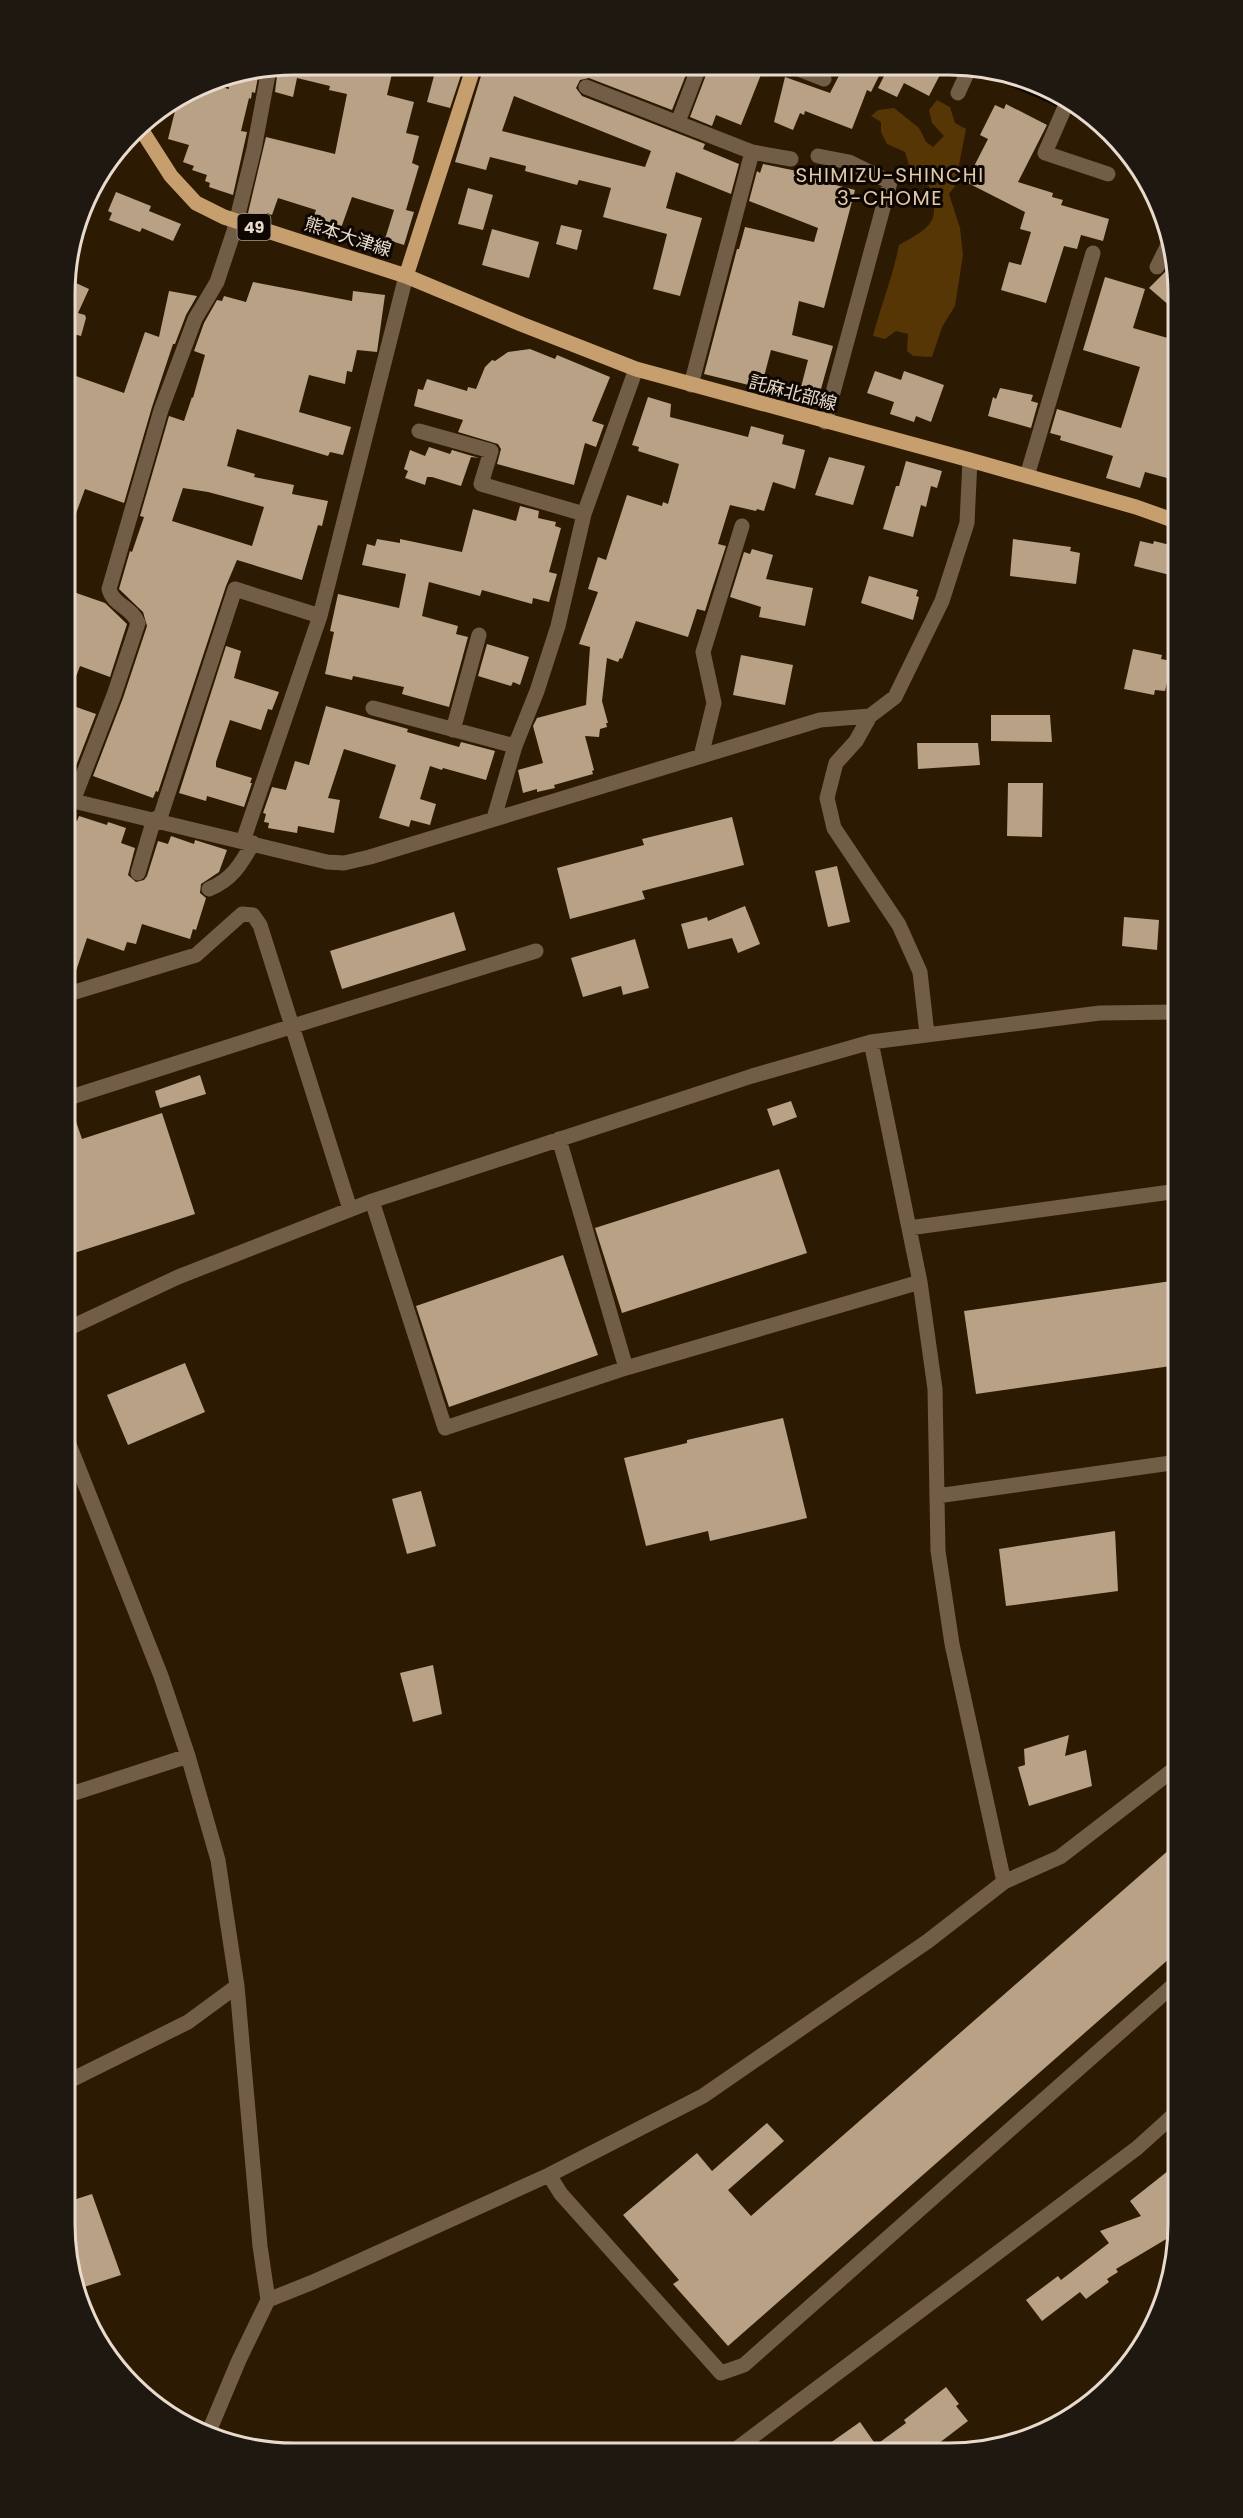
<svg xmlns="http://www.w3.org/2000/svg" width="1243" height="2518" viewBox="0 0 1243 2518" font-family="Poppins,'Noto Sans JP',sans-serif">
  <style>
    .green { fill: #563605 }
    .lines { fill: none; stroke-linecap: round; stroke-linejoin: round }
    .stream { stroke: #110500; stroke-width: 7 }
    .building { fill: #b9a186; fill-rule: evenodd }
    .minor { stroke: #725e47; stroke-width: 15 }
    .major { stroke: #c79e6d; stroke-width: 15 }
    .labels { text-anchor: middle; stroke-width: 6; stroke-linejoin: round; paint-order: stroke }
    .shield { fill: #0e0701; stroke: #a79b90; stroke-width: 1.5 }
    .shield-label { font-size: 16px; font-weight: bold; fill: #e8dbcd }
    .street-label { font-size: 18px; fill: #e8dbcd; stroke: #0e0701 }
    .neighbourhood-label { font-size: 20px; letter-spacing: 1.5px; fill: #e1c9ac; stroke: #0e0701 }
    .rim { fill: none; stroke: #e8dbcd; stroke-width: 3 }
  </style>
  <rect width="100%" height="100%" fill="#2c1a02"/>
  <path class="green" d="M 937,100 L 950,107 L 955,123 L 966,129 L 955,186 L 949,194 L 960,228 L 963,255 L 955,306 L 942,327 L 932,357 L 913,356 L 907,351 L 908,334 L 896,331 L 885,339 L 873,336 C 881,305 893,276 899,245 C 929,228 942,223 929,186 L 914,182 L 905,152 L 887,144 L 881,132 L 881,122 L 871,116 L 878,110 L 894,108 L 919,128 L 926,142 L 933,147 L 944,136 L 932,123 L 929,110 Z"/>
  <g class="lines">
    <path class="stream" d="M 978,69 L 1049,99 L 1110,132"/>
  </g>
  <path class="building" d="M 294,64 L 394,65 L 387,95 L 414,102 L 406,133 L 419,136 L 412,163 L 419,166 L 406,210 L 414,212 L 404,245 L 385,239 L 394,210 L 352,197 L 340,231 L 336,230 L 333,238 L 309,230 L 316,210 L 278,198 L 272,215 L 267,213 L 266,218 L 248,213 L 266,137 L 335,154 L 347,94 L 329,90 L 330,86 L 297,78 L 293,97 L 275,92 L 278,68 Z
    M 440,65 L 464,66 L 450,108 L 427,102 L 435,72 L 438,72 Z
    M 484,66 L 689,67 L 672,110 L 589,78 L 580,80 L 576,88 L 582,96 L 705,144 L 703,149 L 739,164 L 731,194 L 676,172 L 666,208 L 702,218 L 680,296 L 653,289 L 667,234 L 603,217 L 611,188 L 579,180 L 577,185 L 525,171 L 526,166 L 490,157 L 486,170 L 455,162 ZM 514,96 L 651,151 L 645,167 L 502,131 Z
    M 709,67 L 764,67 L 741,125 L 716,115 L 712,126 L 690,117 Z
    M 843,68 L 882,68 L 943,69 L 929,96 L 904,83 L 897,97 L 878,88 L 885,74 L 881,72 L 871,92 L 867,90 L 852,129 L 805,111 L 804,115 L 800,113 L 793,130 L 774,122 L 785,77 L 830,93 Z
    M 259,71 L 255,93 L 252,92 L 251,99 L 249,98 L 241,131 L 247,132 L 233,195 L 209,187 L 210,183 L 205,181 L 207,175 L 192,170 L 194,166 L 183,162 L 189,145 L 168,139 L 178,99 L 205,83 L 229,89 L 229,87 L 206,82 Z
    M 1006,104 L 1047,125 L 1018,182 L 1053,193 L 1052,197 L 1063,200 L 1061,205 L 1109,219 L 1103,241 L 1081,235 L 1077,249 L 1064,246 L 1046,303 L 1001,290 L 1009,262 L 1021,265 L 1031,232 L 1020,229 L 1025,212 L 966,182 L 988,139 L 980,135 L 995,105 L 1004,109 Z
    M 763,164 L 821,176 L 820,181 L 855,190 L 824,308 L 799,301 L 792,335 L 833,346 L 819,396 L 800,391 L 808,360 L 771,350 L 761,388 L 704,374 L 737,249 L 739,249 L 745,227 L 814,242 L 818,228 L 749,201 L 757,171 L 760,173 Z
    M 468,188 L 493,195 L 483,230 L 458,224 Z
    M 116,192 L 151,206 L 149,211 L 181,224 L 173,241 L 142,228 L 140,232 L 109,220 L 112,213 L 108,211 Z
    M 561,225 L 582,230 L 577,250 L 556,244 Z
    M 492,229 L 539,242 L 529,278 L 482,265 Z
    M 1173,259 L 1179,294 L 1178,313 L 1149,288 L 1165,272 Z
    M 1105,277 L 1145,289 L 1133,328 L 1178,341 L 1178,481 L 1145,472 L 1140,488 L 1106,478 L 1113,456 L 1060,440 L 1061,436 L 1050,433 L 1057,409 L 1121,428 L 1140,367 L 1083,350 Z
    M 65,278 L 89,289 L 78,313 L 85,315 L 86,318 L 81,336 L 69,333 L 65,343 Z
    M 253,282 L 352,301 L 353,291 L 385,295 L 377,352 L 357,350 L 352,372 L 347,371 L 345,384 L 309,375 L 299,412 L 351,427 L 343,455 L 330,452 L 328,456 L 237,429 L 227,466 L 255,474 L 254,477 L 294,485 L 292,494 L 328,501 L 322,526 L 318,525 L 302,580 L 237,560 L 226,586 L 158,792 L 156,791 L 153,798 L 93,776 L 123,698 L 147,626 L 143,612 L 119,589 L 130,551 L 132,552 L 144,517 L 140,516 L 169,416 L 184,421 L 192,397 L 193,398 L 205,355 L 194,351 L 204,323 L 217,300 L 222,301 L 224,296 L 246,302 ZM 183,488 L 208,492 L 264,507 L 252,546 L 172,521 Z
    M 169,291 L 197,296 L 186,315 L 175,344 L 173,344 L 152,407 L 124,503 L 85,489 L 67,538 L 65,538 L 65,396 L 73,375 L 124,393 L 145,332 L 159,337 Z
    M 530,349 L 555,359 L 557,355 L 610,377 L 592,421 L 604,425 L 596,447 L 585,443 L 574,485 L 497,464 L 501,449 L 498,444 L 458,432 L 463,420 L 414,406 L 418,389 L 423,390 L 427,379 L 467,391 L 468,387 L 476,389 L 485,367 L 492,360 L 495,361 L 508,352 Z
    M 875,371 L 901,380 L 904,371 L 944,385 L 931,422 L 916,416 L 914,422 L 890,414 L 894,402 L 867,393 Z
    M 1000,388 L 1033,395 L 1031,401 L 1038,403 L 1031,428 L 988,416 L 993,397 L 996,399 Z
    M 648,397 L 671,404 L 670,417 L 748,437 L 751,426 L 784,435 L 782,444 L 805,450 L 795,489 L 773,482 L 764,511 L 757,509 L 756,511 L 730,505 L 718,544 L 726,546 L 711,592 L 705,611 L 697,609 L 688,637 L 636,621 L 622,659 L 620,658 L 618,662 L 607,658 L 602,701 L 608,723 L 606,723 L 607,727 L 600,729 L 599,737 L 585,736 L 594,770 L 592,771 L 593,774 L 554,785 L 555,788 L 537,792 L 537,789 L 523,793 L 518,770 L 543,763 L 533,726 L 537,718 L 586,705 L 590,647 L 579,644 L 598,592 L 588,589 L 598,557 L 606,560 L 627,495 L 662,506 L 663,502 L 668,504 L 679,464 L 638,451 L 639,447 L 632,445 Z
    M 429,447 L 450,454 L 452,450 L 479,458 L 471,457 L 461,486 L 432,477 L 427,477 L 425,485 L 405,478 L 408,471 L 404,469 L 410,450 L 425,456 Z
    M 829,457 L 865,466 L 853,505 L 815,495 Z
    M 906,461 L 942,471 L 937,488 L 931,486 L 926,507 L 921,505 L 913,537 L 883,529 L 896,486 L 899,486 Z
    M 520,506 L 539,511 L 538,518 L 556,522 L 555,526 L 561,528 L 549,572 L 557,574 L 549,602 L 533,598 L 532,604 L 482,590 L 480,596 L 429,582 L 422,616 L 458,626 L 456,634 L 468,637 L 449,707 L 402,694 L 404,687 L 353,676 L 352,680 L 325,674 L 334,632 L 330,631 L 338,594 L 399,608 L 406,574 L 362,565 L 367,544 L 375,546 L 377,539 L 400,543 L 400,539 L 462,552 L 473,509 L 516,521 Z
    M 1013,539 L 1071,547 L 1070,551 L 1080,553 L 1076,584 L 1010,576 Z
    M 1140,541 L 1153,544 L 1154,541 L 1178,547 L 1178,577 L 1134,566 Z
    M 752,549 L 773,555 L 766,579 L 813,588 L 805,626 L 759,617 L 761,607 L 730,597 L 744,552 L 750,554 Z
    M 869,576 L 918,590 L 916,596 L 919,597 L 913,620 L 861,603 Z
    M 65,589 L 105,603 L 127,624 L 110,677 L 80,666 L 67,701 L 65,700 Z
    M 487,644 L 529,657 L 520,685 L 513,682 L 511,686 L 478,676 Z
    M 226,646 L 241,651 L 234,678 L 279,692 L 272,710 L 268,709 L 261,730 L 230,720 L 216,762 L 216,767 L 252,778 L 250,783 L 252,783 L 244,807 L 207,796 L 206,801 L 179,793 Z
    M 1133,649 L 1162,655 L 1161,659 L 1172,661 L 1165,691 L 1155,690 L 1154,695 L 1124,689 Z
    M 741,655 L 793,665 L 785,705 L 733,695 Z
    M 65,703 L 96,714 L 76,766 L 65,762 Z
    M 326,706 L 408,729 L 407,732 L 459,747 L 461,742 L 495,751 L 486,780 L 443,768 L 442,770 L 430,766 L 420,799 L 436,804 L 430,825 L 411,820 L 409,827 L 379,818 L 396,765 L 344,749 L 328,798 L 340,800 L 334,833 L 298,826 L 297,833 L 268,828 L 269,823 L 264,822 L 266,814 L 263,813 L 272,787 L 286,790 L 295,761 L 309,765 Z
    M 991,715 L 1050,715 L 1052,742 L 991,741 Z
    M 917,743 L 978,743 L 980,765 L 918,769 Z
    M 1008,783 L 1043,783 L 1042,837 L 1007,836 Z
    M 79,816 L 107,825 L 108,822 L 126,828 L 121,843 L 135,848 L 128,875 L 136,882 L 144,880 L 147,876 L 158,841 L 168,844 L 171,836 L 194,844 L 195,840 L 227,850 L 219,872 L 201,884 L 200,893 L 206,898 L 196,930 L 193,929 L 190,939 L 142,924 L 136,944 L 127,942 L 124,951 L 87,938 L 72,983 L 65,985 L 65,836 L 71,818 L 77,821 Z
    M 732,817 L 744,865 L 642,891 L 645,899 L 570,919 L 557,868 L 644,845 L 642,839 Z
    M 837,866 L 850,922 L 828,927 L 815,871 Z
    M 745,906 L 760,944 L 738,953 L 732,938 L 688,949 L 681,924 L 707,917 L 708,921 Z
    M 454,912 L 466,950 L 342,989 L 330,951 Z
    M 1124,917 L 1159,920 L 1157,950 L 1122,946 Z
    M 635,939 L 649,988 L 623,995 L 621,986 L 583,997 L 571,958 Z
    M 200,1075 L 206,1094 L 160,1108 L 155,1091 Z
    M 791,1101 L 797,1117 L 773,1126 L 767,1109 Z
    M 71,1107 L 82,1139 L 162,1113 L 195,1214 L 65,1256 L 65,1109 Z
    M 779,1169 L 807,1253 L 622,1313 L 595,1228 Z
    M 563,1255 L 598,1355 L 449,1407 L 416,1306 Z
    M 1178,1280 L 1178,1365 L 976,1394 L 964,1311 Z
    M 185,1363 L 205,1412 L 128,1445 L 107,1395 Z
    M 783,1418 L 807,1518 L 710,1541 L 708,1531 L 646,1546 L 624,1458 L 687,1443 L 687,1440 Z
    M 421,1491 L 436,1546 L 407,1554 L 392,1499 Z
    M 1115,1531 L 1118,1591 L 1006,1606 L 999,1549 Z
    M 433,1665 L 442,1714 L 413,1722 L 400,1673 Z
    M 1069,1735 L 1065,1756 L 1086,1750 L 1092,1786 L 1029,1806 L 1018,1767 L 1025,1765 L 1024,1749 Z
    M 1178,1842 L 1178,1951 L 728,2346 L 673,2284 L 679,2280 L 623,2215 L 697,2153 L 712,2171 L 767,2123 L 784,2141 L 728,2190 L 751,2216 Z
    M 1178,2163 L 1178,2239 L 1176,2249 L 1168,2238 L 1116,2269 L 1118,2272 L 1107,2279 L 1109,2282 L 1086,2299 L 1080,2292 L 1042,2321 L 1026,2300 L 1058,2276 L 1061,2280 L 1109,2243 L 1100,2231 L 1141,2216 L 1130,2201 Z
    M 92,2194 L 121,2275 L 75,2290 L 64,2224 L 64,2203 Z
    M 946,2387 L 959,2404 L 956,2406 L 968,2421 L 926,2453 L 816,2453 L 860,2422 L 876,2445 L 906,2423 L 904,2420 Z"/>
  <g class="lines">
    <path class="minor" d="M 796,68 L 824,79
      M 586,87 L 752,152
      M 958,93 L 969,69
      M 1068,100 L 1045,153 L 1108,174
      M 678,122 L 699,67
      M 818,156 L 849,162 L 890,182 L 825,422
      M 1157,267 L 1170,241
      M 691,385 L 752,152 L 791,159
      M 419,431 L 491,451 L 481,484 L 584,514 L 558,626 L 537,691 L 515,746
      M 1027,476 L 1093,253
      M 584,514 L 636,369
      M 373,708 L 515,746 L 494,818
      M 453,730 L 479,635
      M 701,756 L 714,703 L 703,652 L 742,526
      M 65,799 L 327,862 L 344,863 L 370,857 L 820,720 L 870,716
      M 73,801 L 114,695 L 138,623 C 132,607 113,605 109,589 L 161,410 L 195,319 L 217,282 L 234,231 L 254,149 L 269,69
      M 159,821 L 235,589 L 320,616
      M 243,841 L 320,616 L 406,276
      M 138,873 L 154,819
      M 209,889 C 232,880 241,864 253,843
      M 65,995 L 196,955 L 242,914 L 253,915 L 260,925 L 350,1209
      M 927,1034 L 920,972 L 899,925 L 834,828 L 827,798 L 836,763 L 856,741 L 870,716 L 895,697 L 942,601 L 967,523 L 970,460
      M 871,1042 L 920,1282 L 935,1389 L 938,1551 L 952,1644 L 1004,1882
      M 65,1099 L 293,1026 L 536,951
      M 559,1139 L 626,1368
      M 372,1201 L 445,1428 L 626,1368 L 920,1282
      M 909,1228 L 1178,1191
      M 65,1330 L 178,1277 L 372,1201 L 752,1076 L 871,1042 L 1100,1013 L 1178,1012
      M 65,1434 L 161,1676 L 188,1756 L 218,1860 L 237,1986 L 260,2246 L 268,2300 L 239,2360 L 207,2436
      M 937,1496 L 1178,1462
      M 65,1796 L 188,1756
      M 65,2083 L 188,2022 L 237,1986
      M 549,2175 L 561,2194 L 721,2373 L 744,2365 L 1178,1981
      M 268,2300 L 313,2282 L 549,2175 L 703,2096 L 928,1941 L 1004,1882 L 1060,1857 L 1178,1766
      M 731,2453 L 1137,2148 L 1178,2111"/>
    <path class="major" d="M 139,126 L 171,176 L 196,203 L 224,217 L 406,276 L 521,324 L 636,369 L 970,460 L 1136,507 L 1178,522
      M 406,276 L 474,66"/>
  </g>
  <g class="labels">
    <rect class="shield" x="237.5" y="214" width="33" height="26" rx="4.5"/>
    <g class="shield-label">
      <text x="254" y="233">49</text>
    </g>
    <g class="street-label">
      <text transform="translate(348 237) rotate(18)" y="6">熊本大津線</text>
      <text transform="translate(793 393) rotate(15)" y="6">託麻北部線</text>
    </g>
    <g class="neighbourhood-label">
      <text x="890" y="182">SHIMIZU-SHINCHI<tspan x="890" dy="23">3-CHOME</tspan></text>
    </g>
  </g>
  <path d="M0 0H1243V2518H0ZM294 75H949A219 219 0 0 1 1168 294V2224A219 219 0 0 1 949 2443H294A219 219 0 0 1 75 2224V294A219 219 0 0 1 294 75Z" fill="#1f1811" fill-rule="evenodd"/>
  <path class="rim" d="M294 75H949A219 219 0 0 1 1168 294V2224A219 219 0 0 1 949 2443H294A219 219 0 0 1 75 2224V294A219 219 0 0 1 294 75Z"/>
</svg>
